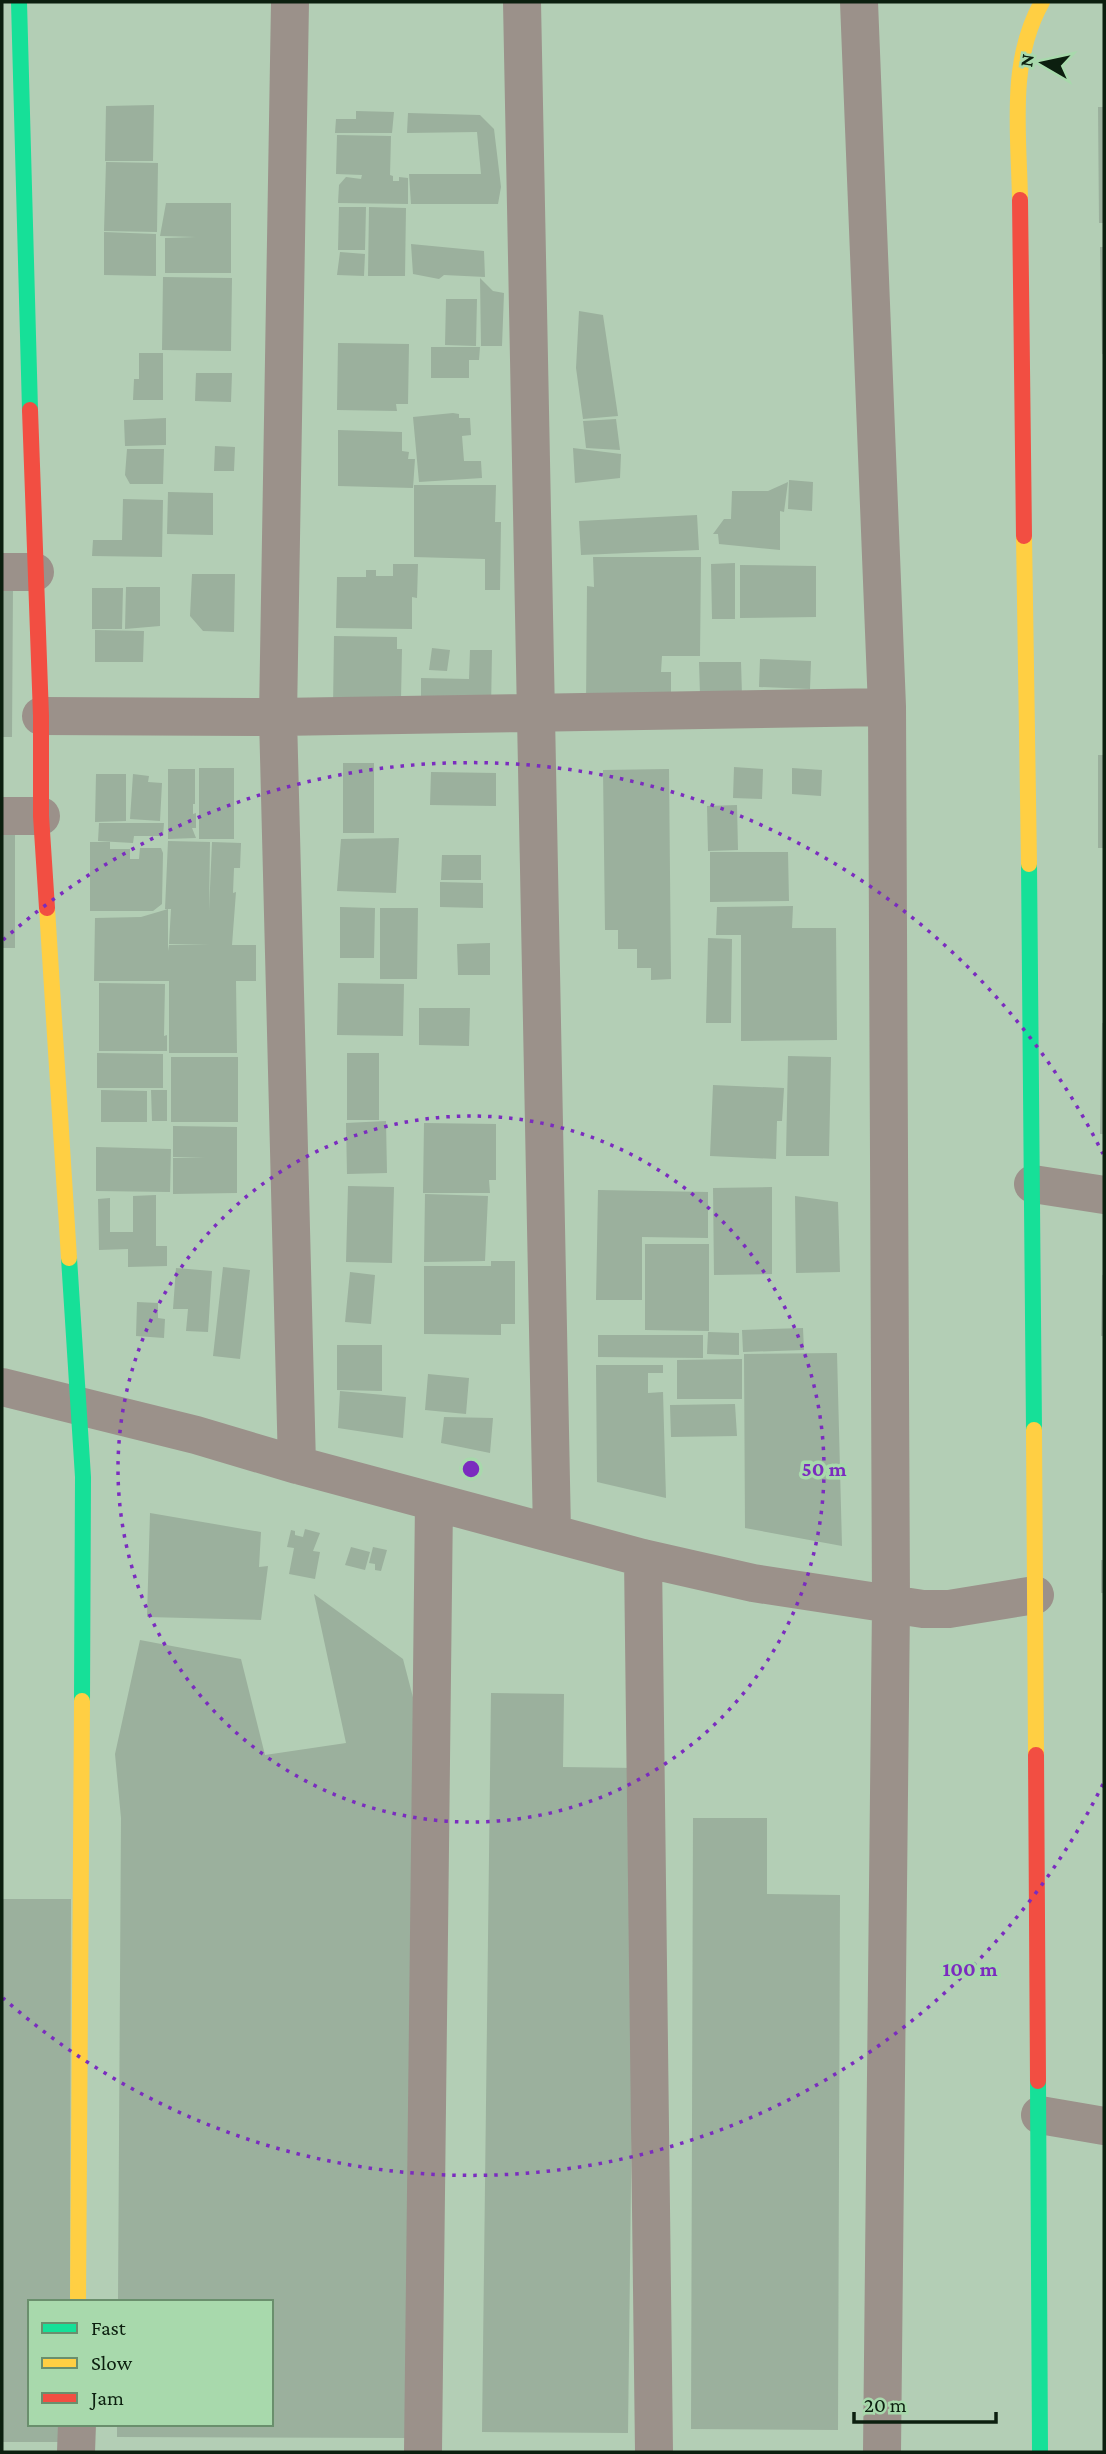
<svg xmlns="http://www.w3.org/2000/svg" width="1106" height="2454" viewBox="0 0 1106 2454" font-family="'Crimson Pro',serif">
  <style>
    .building { fill: #9bb09d }
    .lines { fill: none; stroke-linecap: round; stroke-linejoin: round }
    .street { stroke: #9b918a; stroke-width: 38 }
    .fast { stroke: #16e098; stroke-width: 16 }
    .slow { stroke: #ffcf43; stroke-width: 16 }
    .jam { stroke: #f24e42; stroke-width: 16 }
    .ring { fill: none; stroke: #7b2cbf; stroke-width: 3.5; stroke-dasharray: 3.5 7 }
    .centre { fill: #7b2cbf; stroke: #a8d9ac; stroke-width: 3.5 }
    .ring-label { font-size: 21px; text-anchor: middle; font-weight: bold; fill: #7b2cbf; stroke: #a8d9ac; stroke-width: 7; stroke-linejoin: round; paint-order: stroke }
  </style>
  <rect width="100%" height="100%" fill="#b3ceb5"/>
  <path class="building" d="M 154,105 L 153,161 L 105,161 L 106,106 Z
    M 1098,107 L 1104,107 L 1104,223 L 1099,223 Z
    M 356,111 L 394,112 L 392,133 L 335,133 L 336,119 L 356,119 Z
    M 408,113 L 480,115 L 494,129 L 501,187 L 498,204 L 411,204 L 409,174 L 481,174 L 477,132 L 407,133 Z
    M 337,135 L 391,136 L 390,175 L 393,176 L 393,181 L 399,181 L 399,177 L 408,178 L 408,204 L 338,203 L 339,185 L 346,177 L 361,179 L 362,175 L 336,174 Z
    M 106,162 L 158,163 L 157,232 L 104,231 Z
    M 166,203 L 231,203 L 231,273 L 165,273 L 165,238 L 196,237 L 160,236 Z
    M 339,207 L 366,207 L 365,250 L 338,250 Z
    M 369,207 L 406,208 L 405,276 L 368,276 Z
    M 104,232 L 156,234 L 156,276 L 104,275 Z
    M 411,244 L 484,251 L 485,277 L 444,275 L 439,279 L 413,274 Z
    M 1100,247 L 1104,247 L 1104,354 L 1102,354 Z
    M 340,252 L 365,254 L 364,276 L 337,275 Z
    M 163,277 L 232,278 L 231,351 L 162,350 Z
    M 480,278 L 493,291 L 504,293 L 502,346 L 481,346 Z
    M 446,299 L 477,299 L 476,346 L 445,345 Z
    M 579,311 L 603,315 L 618,416 L 583,419 L 576,368 Z
    M 338,343 L 409,344 L 408,404 L 396,404 L 397,411 L 337,410 Z
    M 431,347 L 480,347 L 479,360 L 469,360 L 469,378 L 431,378 Z
    M 139,353 L 163,353 L 163,400 L 133,400 L 134,379 L 139,379 Z
    M 196,373 L 232,373 L 231,402 L 195,401 Z
    M 453,413 L 459,414 L 459,418 L 470,418 L 471,435 L 462,436 L 464,461 L 481,461 L 482,478 L 419,482 L 413,417 Z
    M 166,418 L 166,445 L 125,446 L 124,420 Z
    M 616,419 L 620,450 L 586,448 L 583,421 Z
    M 338,430 L 402,432 L 402,451 L 409,452 L 408,459 L 415,459 L 413,488 L 338,486 Z
    M 215,446 L 235,447 L 234,471 L 214,471 Z
    M 573,448 L 621,454 L 620,478 L 575,483 Z
    M 127,449 L 164,449 L 163,484 L 130,484 L 125,475 Z
    M 789,480 L 813,482 L 812,511 L 788,509 Z
    M 788,482 L 784,512 L 780,511 L 780,550 L 719,544 L 718,534 L 713,534 L 724,519 L 731,519 L 732,491 L 768,491 Z
    M 414,485 L 496,485 L 495,522 L 501,522 L 500,590 L 485,590 L 485,559 L 414,557 Z
    M 168,492 L 213,493 L 213,535 L 167,534 Z
    M 123,499 L 163,500 L 162,557 L 92,556 L 93,540 L 122,540 Z
    M 697,515 L 699,550 L 581,555 L 579,521 Z
    M 593,557 L 701,557 L 700,656 L 662,656 L 661,672 L 671,672 L 671,705 L 586,706 L 587,586 L 594,587 Z
    M 735,563 L 735,619 L 712,619 L 711,564 Z
    M 393,564 L 418,564 L 417,598 L 412,597 L 412,629 L 336,628 L 337,577 L 366,577 L 366,570 L 376,570 L 376,576 L 393,576 Z
    M 740,565 L 816,566 L 816,617 L 740,618 Z
    M 192,574 L 235,574 L 234,632 L 203,631 L 190,616 Z
    M 2,586 L 13,586 L 12,737 L 2,737 Z
    M 126,587 L 160,587 L 160,626 L 125,629 Z
    M 92,588 L 123,588 L 122,629 L 92,629 Z
    M 95,630 L 144,631 L 143,662 L 95,662 Z
    M 334,636 L 397,637 L 397,649 L 402,649 L 401,700 L 333,708 Z
    M 432,648 L 450,650 L 447,671 L 429,670 Z
    M 470,650 L 492,650 L 491,710 L 421,709 L 421,678 L 469,679 Z
    M 760,659 L 811,661 L 810,689 L 759,687 Z
    M 699,662 L 741,662 L 742,695 L 700,695 Z
    M 1098,755 L 1104,755 L 1104,848 L 1098,848 Z
    M 343,763 L 374,763 L 374,833 L 343,833 Z
    M 734,767 L 763,769 L 762,799 L 733,798 Z
    M 199,768 L 234,768 L 234,839 L 199,839 Z
    M 792,768 L 822,770 L 821,796 L 792,794 Z
    M 168,769 L 195,769 L 195,804 L 193,804 L 193,814 L 196,813 L 196,828 L 192,828 L 196,838 L 168,839 Z
    M 669,769 L 671,979 L 651,980 L 651,968 L 637,968 L 637,949 L 618,949 L 618,930 L 605,930 L 603,770 Z
    M 431,772 L 496,773 L 496,806 L 430,805 Z
    M 96,774 L 126,774 L 126,821 L 95,822 Z
    M 133,774 L 149,776 L 148,782 L 162,783 L 160,821 L 130,819 Z
    M 737,805 L 738,850 L 708,851 L 707,806 Z
    M 99,823 L 164,823 L 163,836 L 134,836 L 133,843 L 98,841 Z
    M 2,833 L 15,833 L 15,948 L 2,948 Z
    M 399,838 L 396,893 L 337,891 L 341,839 Z
    M 168,841 L 210,842 L 209,911 L 212,842 L 241,843 L 240,868 L 234,868 L 233,893 L 236,892 L 232,945 L 256,945 L 256,981 L 236,981 L 237,1053 L 169,1053 L 169,981 L 94,981 L 95,918 L 141,917 L 168,909 L 168,951 L 169,945 L 210,945 L 169,944 L 171,909 L 165,909 Z
    M 90,842 L 110,842 L 110,849 L 130,849 L 130,859 L 139,859 L 140,848 L 161,848 L 163,853 L 162,904 L 153,911 L 90,911 Z
    M 710,852 L 788,852 L 789,901 L 710,902 Z
    M 442,855 L 481,855 L 481,880 L 441,880 Z
    M 440,882 L 483,883 L 483,908 L 440,907 Z
    M 793,906 L 792,928 L 836,928 L 837,1040 L 741,1041 L 741,935 L 716,935 L 717,907 Z
    M 340,907 L 375,908 L 374,958 L 340,958 Z
    M 380,908 L 418,908 L 417,979 L 380,979 Z
    M 708,938 L 732,939 L 731,1023 L 706,1023 Z
    M 490,943 L 490,975 L 458,975 L 457,944 Z
    M 99,983 L 165,984 L 164,1036 L 167,1035 L 167,1051 L 99,1051 Z
    M 338,983 L 404,984 L 403,1036 L 337,1035 Z
    M 419,1008 L 470,1008 L 469,1046 L 419,1045 Z
    M 1102,1023 L 1104,1023 L 1104,1134 L 1100,1134 Z
    M 97,1053 L 163,1054 L 163,1088 L 97,1088 Z
    M 347,1053 L 379,1053 L 379,1120 L 347,1120 Z
    M 788,1056 L 831,1057 L 829,1156 L 786,1156 Z
    M 171,1057 L 238,1057 L 238,1122 L 171,1122 Z
    M 713,1085 L 784,1088 L 782,1121 L 777,1121 L 776,1159 L 710,1156 Z
    M 101,1090 L 147,1091 L 147,1122 L 101,1122 Z
    M 151,1090 L 167,1090 L 167,1121 L 152,1121 Z
    M 386,1121 L 387,1173 L 347,1174 L 346,1123 Z
    M 424,1123 L 496,1124 L 496,1180 L 489,1180 L 490,1193 L 423,1193 Z
    M 173,1126 L 237,1127 L 237,1193 L 173,1194 L 173,1158 L 205,1157 L 173,1157 Z
    M 96,1147 L 171,1149 L 170,1192 L 96,1191 Z
    M 348,1186 L 394,1187 L 392,1263 L 346,1262 Z
    M 772,1187 L 772,1274 L 714,1275 L 713,1188 Z
    M 598,1190 L 708,1192 L 708,1238 L 642,1237 L 642,1300 L 596,1300 Z
    M 425,1194 L 488,1196 L 485,1261 L 424,1262 Z
    M 156,1195 L 156,1246 L 167,1246 L 167,1266 L 128,1267 L 128,1249 L 99,1250 L 98,1199 L 110,1198 L 110,1232 L 133,1232 L 133,1196 Z
    M 795,1196 L 838,1202 L 840,1272 L 796,1273 Z
    M 645,1244 L 709,1244 L 709,1331 L 645,1330 Z
    M 491,1261 L 515,1261 L 515,1324 L 501,1324 L 501,1335 L 424,1334 L 424,1266 L 491,1266 Z
    M 223,1267 L 250,1270 L 240,1359 L 213,1356 Z
    M 176,1268 L 212,1271 L 208,1332 L 186,1331 L 188,1309 L 173,1309 Z
    M 350,1272 L 375,1275 L 371,1324 L 345,1322 Z
    M 1102,1275 L 1104,1275 L 1104,1336 L 1101,1336 Z
    M 137,1302 L 158,1303 L 158,1318 L 165,1319 L 164,1338 L 136,1336 Z
    M 803,1328 L 804,1350 L 743,1352 L 742,1330 Z
    M 708,1332 L 739,1333 L 739,1355 L 707,1354 Z
    M 598,1335 L 703,1335 L 703,1358 L 598,1357 Z
    M 337,1345 L 382,1345 L 382,1391 L 337,1390 Z
    M 837,1353 L 842,1546 L 745,1528 L 744,1354 Z
    M 742,1359 L 742,1399 L 677,1399 L 677,1360 Z
    M 596,1365 L 663,1365 L 663,1373 L 648,1373 L 648,1393 L 663,1392 L 666,1498 L 597,1482 Z
    M 428,1374 L 469,1378 L 466,1414 L 425,1410 Z
    M 340,1391 L 406,1397 L 403,1438 L 338,1428 Z
    M 735,1404 L 737,1436 L 671,1437 L 670,1405 Z
    M 444,1417 L 493,1418 L 490,1453 L 441,1443 Z
    M 150,1513 L 261,1532 L 259,1567 L 268,1566 L 261,1620 L 147,1617 Z
    M 305,1529 L 320,1533 L 313,1551 L 320,1552 L 315,1579 L 289,1574 L 294,1548 L 287,1547 L 291,1530 L 295,1531 L 295,1535 L 303,1537 Z
    M 351,1547 L 370,1552 L 365,1570 L 345,1565 Z
    M 373,1547 L 387,1550 L 381,1571 L 375,1570 L 375,1564 L 369,1563 Z
    M 1101,1560 L 1104,1560 L 1104,1593 L 1101,1593 Z
    M 314,1594 L 403,1659 L 422,1732 L 417,2438 L 117,2437 L 117,2424 L 271,2424 L 271,2302 L 118,2302 L 121,1818 L 115,1754 L 140,1640 L 241,1659 L 265,1755 L 346,1743 Z
    M 491,1693 L 564,1694 L 563,1767 L 636,1768 L 628,2433 L 482,2432 Z
    M 693,1818 L 767,1818 L 767,1894 L 840,1895 L 838,2430 L 691,2429 Z
    M 2,1899 L 71,1899 L 70,2302 L 30,2302 L 30,2424 L 69,2424 L 69,2442 L 2,2442 Z"/>
  <g class="lines">
    <path class="street" d="M 290,2 L 278,717 L 297,1465
      M 522,2 L 552,1533
      M 859,2 L 887,707 L 891,1605 L 882,2452
      M 2,572 L 35,572
      M 41,716 L 278,717 L 887,707
      M 2,816 L 41,816
      M 1033,1184 L 1104,1195
      M 2,1387 L 196,1435 L 297,1465 L 643,1558 L 753,1583 L 923,1609 L 949,1609 L 1035,1595
      M 643,1558 L 654,2452
      M 1040,2115 L 1104,2126
      M 76,2452 L 77,2424
      M 423,2452 L 434,1502"/>
    <path class="fast" d="M 19,2 L 30,410
      M 1029,864 L 1034,1430
      M 69,1258 L 83,1477 L 82,1701
      M 1038,2081 L 1040,2452"/>
    <path class="slow" d="M 1020,200 C 1019,134 1008,62 1042,2
      M 1024,536 L 1029,864
      M 47,908 L 69,1258
      M 1034,1430 L 1036,1755
      M 78,2302 L 82,1701"/>
    <path class="jam" d="M 1020,200 L 1024,536
      M 30,410 L 41,716 L 41,816 L 47,908
      M 1036,1755 L 1038,2081"/>
  </g>
  <g class="ring">
    <circle cx="471" cy="1469" r="353"/>
    <path d="M1103 1784A706 706 0 0 1 3 1998M3 940A706 706 0 0 1 1103 1154"/>
  </g>
  <circle cx="471" cy="1469" r="10" class="centre"/>
  <g class="ring-label">
    <text x="824" y="1476">50 m</text>
    <text x="970" y="1976">100 m</text>
  </g>
  <rect width="1106" height="2454" fill="none" stroke="#0c1f0f" stroke-width="7"/>
  <rect x="28" y="2300" width="245" height="126" fill="#a8d9ac" stroke="#6a8f6d" stroke-width="2"/>
  <rect x="42" y="2323" width="35" height="10" fill="#16e098" stroke="#6a8f6d" stroke-width="2"/>
  <text x="91" y="2335" font-size="21" fill="#0c1f0f">Fast</text>
  <rect x="42" y="2358" width="35" height="10" fill="#ffcf43" stroke="#6a8f6d" stroke-width="2"/>
  <text x="91" y="2370" font-size="21" fill="#0c1f0f">Slow</text>
  <rect x="42" y="2393" width="35" height="10" fill="#f24e42" stroke="#6a8f6d" stroke-width="2"/>
  <text x="91" y="2405" font-size="21" fill="#0c1f0f">Jam</text>
  <g transform="translate(1043 63) rotate(279)" stroke="#a8d9ac" stroke-width="5" paint-order="stroke">
  <path d="M0-5L12 26L0 18L-12 26Z" fill="#0c1f0f"/>
  <text y="-10" font-size="19" font-weight="bold" text-anchor="middle" fill="#0c1f0f">N</text>
  </g>
  <path d="M854 2412v10h142v-10" fill="none" stroke="#0c1f0f" stroke-width="3.5"/>
  <text x="864" y="2412" font-size="21" fill="#0c1f0f" stroke="#a8d9ac" stroke-width="5" paint-order="stroke">20 m</text>
</svg>
